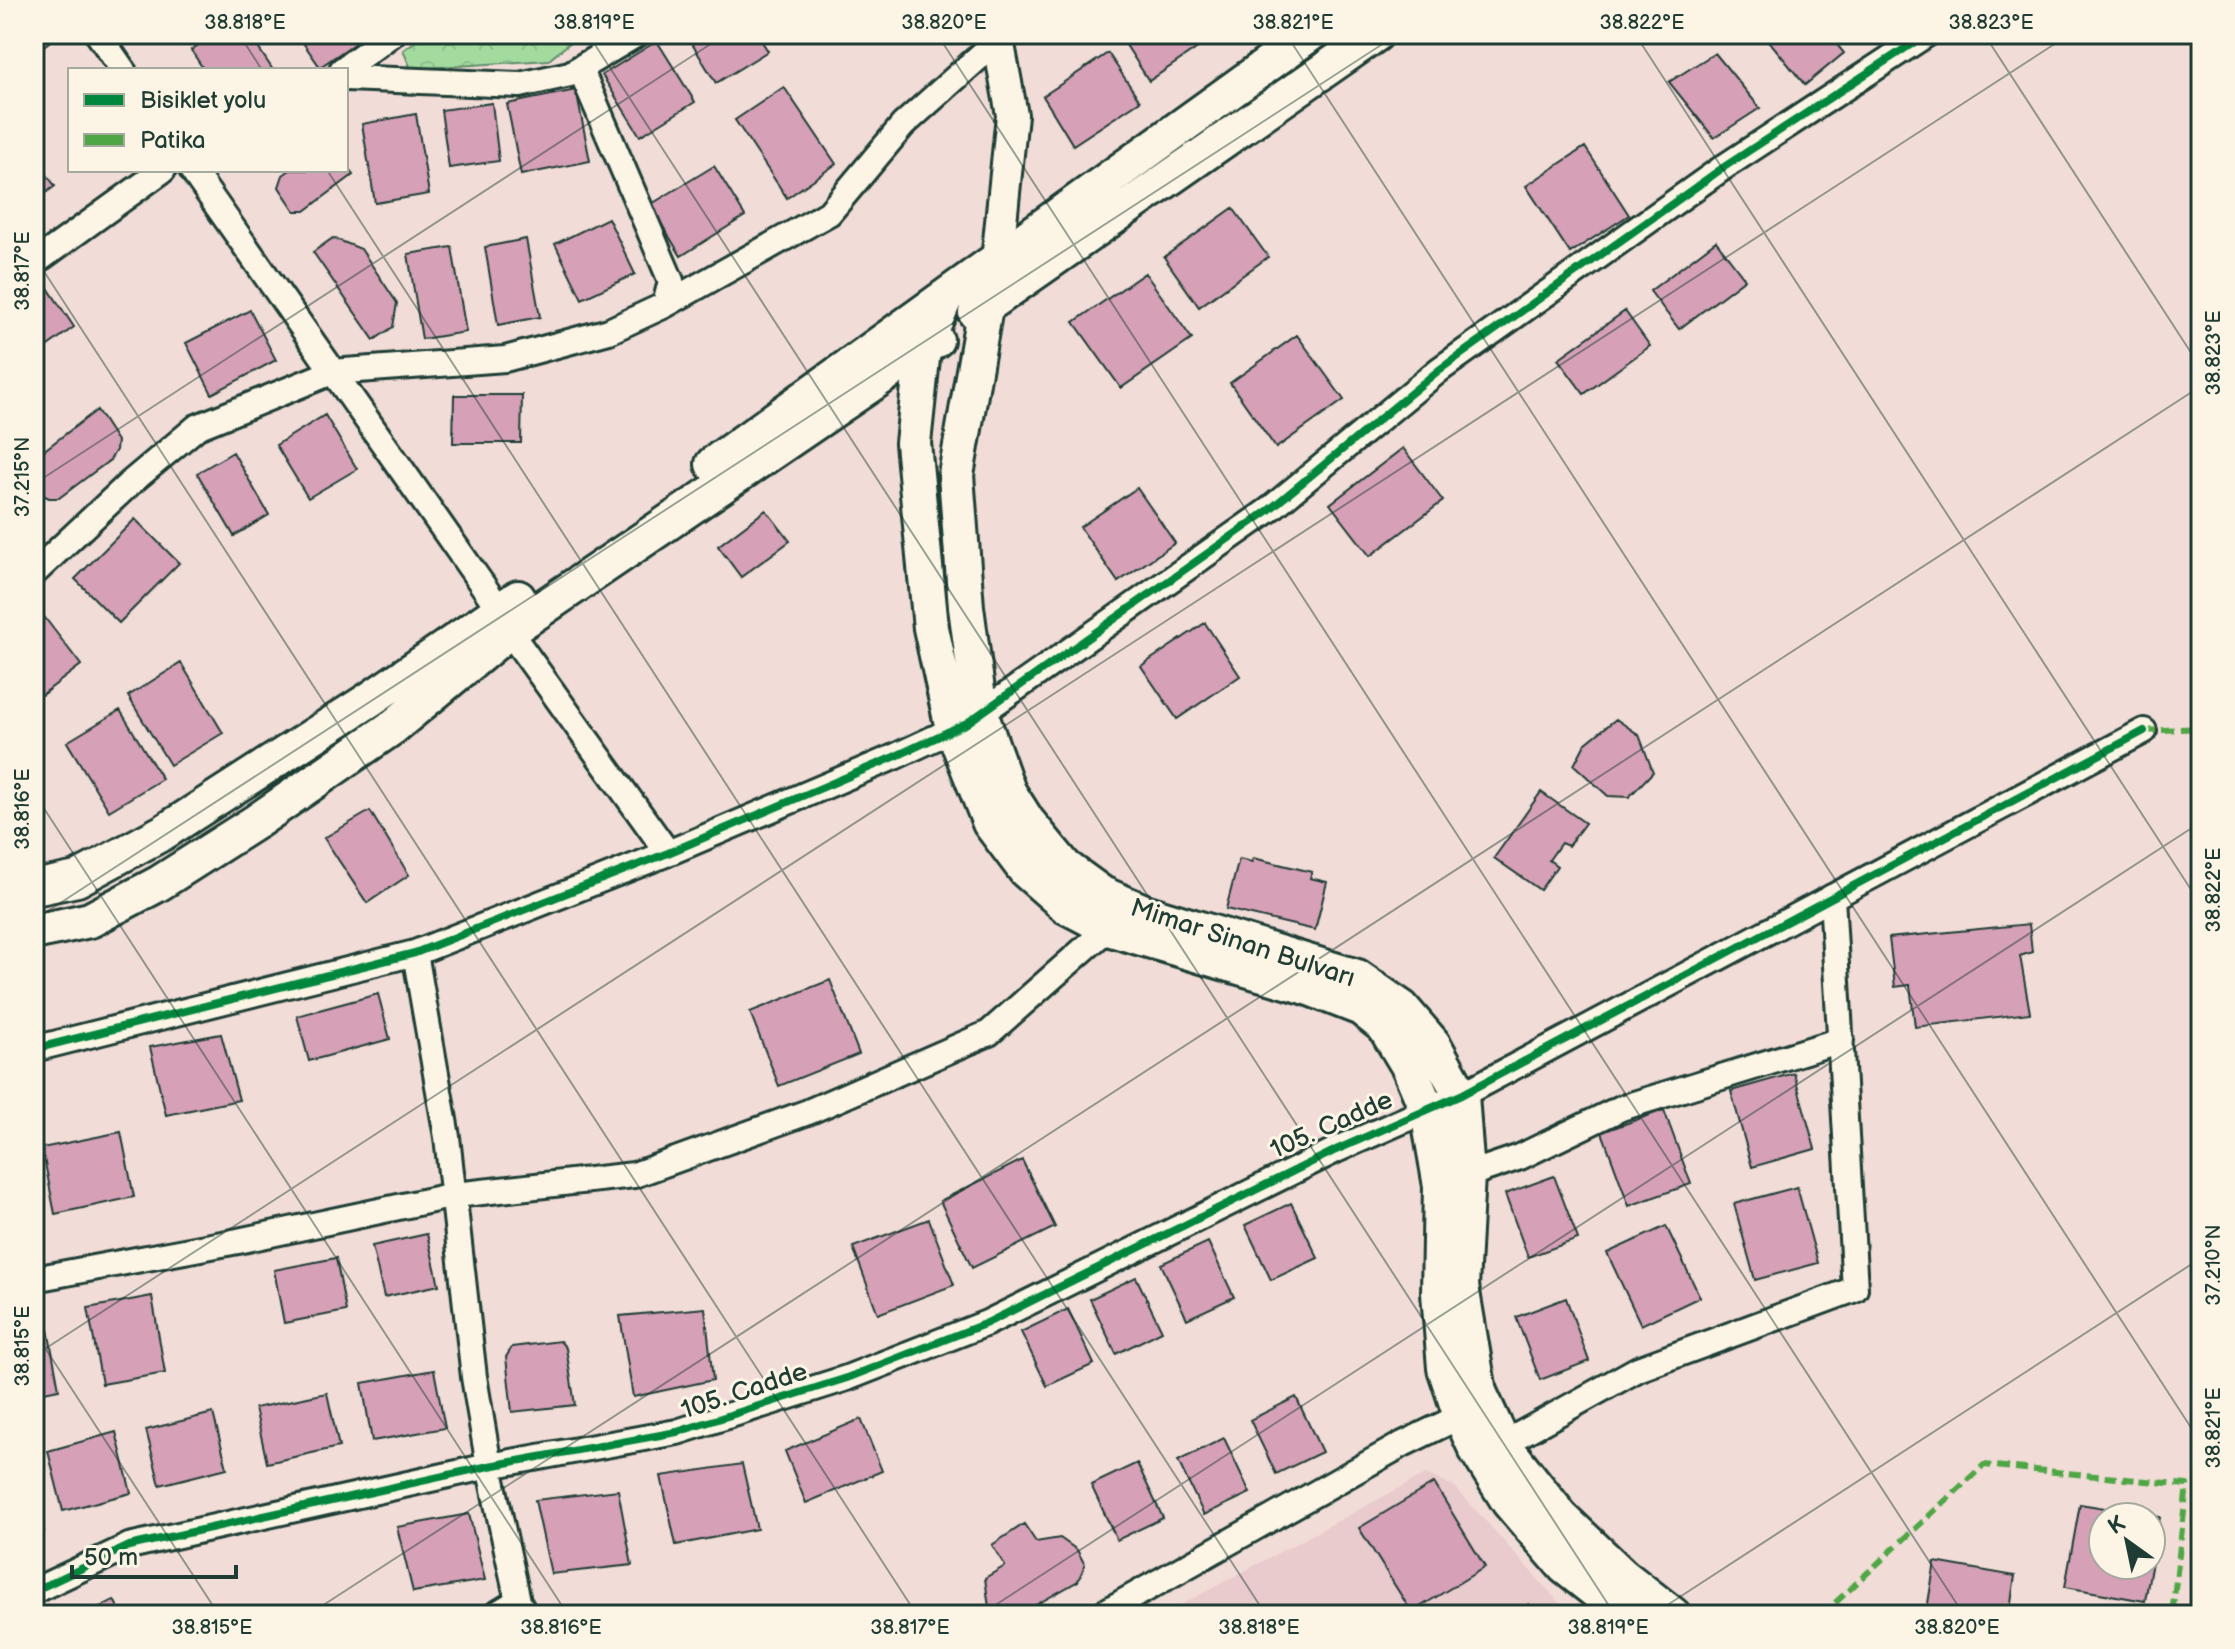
<svg xmlns="http://www.w3.org/2000/svg" width="2235" height="1649" viewBox="0 0 2235 1649" font-family="'Balsamiq Sans',sans-serif">
  <style>
    .built { fill: #e9cacd }
    .park { fill: url(#park-crowns); stroke: #618c6a; stroke-width: 2 }
    .building { fill: #d6a0b7; stroke: #1f3d34; stroke-width: 2; fill-rule: evenodd }
    .lines { fill: none; stroke-linecap: round; stroke-linejoin: round }
    .minor-casing { stroke: #1f3d34; stroke-width: 30 }
    .tertiary-casing { stroke: #1f3d34; stroke-width: 36 }
    .secondary-casing { stroke: #1f3d34; stroke-width: 40 }
    .minor { stroke: #fcf5e5; stroke-width: 24 }
    .tertiary { stroke: #fcf5e5; stroke-width: 30 }
    .secondary { stroke: #fcf5e5; stroke-width: 34 }
    .quiet { stroke: #4fa644; stroke-width: 6; stroke-dasharray: 12 6; stroke-linecap: butt }
    .cycleway-casing { stroke: #fcf5e5; stroke-width: 13 }
    .cycleway { stroke: #00873e; stroke-width: 8 }
    .ticks { fill: none; stroke: #1f3d34; stroke-width: 2; stroke-opacity: 0.45 }
    .labels { text-anchor: middle; stroke-width: 6; stroke-linejoin: round; paint-order: stroke }
    .street-label { font-size: 26px; fill: #1f3d34; stroke: #fcf5e5 }
    .neatline { fill: none; stroke: #1f3d34; stroke-width: 3 }
    .ticks-label { font-size: 20px; text-anchor: middle; fill: #1f3d34 }
  </style>
  <defs>
    <pattern id="park-crowns" width="20" height="18" patternUnits="userSpaceOnUse" patternTransform="scale(2)"><rect width="20" height="18" fill="#a3db9f"/><path d="M2 6a3 3 0 1 1 6 0M12 15a3 3 0 1 1 6 0" fill="none" stroke="#8cbd8a"/></pattern>
  </defs>
  <rect width="100%" height="100%" fill="#f1dcd7"/>
  <filter id="ink" filterUnits="userSpaceOnUse"><feTurbulence type="fractalNoise" baseFrequency=".0125" numOctaves="2"/><feDisplacementMap in="SourceGraphic" scale="16" xChannelSelector="R" yChannelSelector="G"/><feConvolveMatrix kernelMatrix="1 2 1 2 8 2 1 2 1" color-interpolation-filters="sRGB"/></filter>
  <g filter="url(#ink)">
    <path class="built" d="M 1426,1474 L 1455,1487 L 1570,1615 L 1162,1615 Z"/>
    <path class="park" d="M 426,34 L 572,34 L 573,40 L 549,60 L 411,69 L 403,50 Z"/>
    <path class="building" d="M 34,34 L 60,34 L 34,53 Z
      M 215,34 L 249,34 L 273,70 L 204,70 L 191,50 Z
      M 297,34 L 358,34 L 361,39 L 320,67 Z
      M 686,34 L 757,34 L 768,51 L 716,83 Z
      M 1054,34 L 1082,34 L 1070,46 Z
      M 1119,34 L 1218,34 L 1149,81 Z
      M 1768,34 L 1828,34 L 1844,53 L 1805,85 L 1765,36 Z
      M 657,41 L 695,102 L 640,136 L 602,75 Z
      M 1108,53 L 1140,101 L 1073,145 L 1043,96 Z
      M 1715,53 L 1760,108 L 1714,138 L 1669,82 Z
      M 784,87 L 836,164 L 787,198 L 735,120 Z
      M 576,90 L 590,161 L 521,175 L 507,104 Z
      M 492,103 L 499,161 L 449,168 L 441,110 Z
      M 416,114 L 429,194 L 375,203 L 362,124 Z
      M 1585,147 L 1629,215 L 1570,253 L 1526,186 Z
      M 34,157 L 55,186 L 34,202 Z
      M 346,165 L 353,175 L 305,211 L 295,211 L 279,187 L 283,175 L 290,170 L 346,170 Z
      M 714,166 L 745,216 L 681,256 L 650,205 Z
      M 1233,208 L 1268,257 L 1199,307 L 1164,257 Z
      M 608,218 L 635,274 L 582,299 L 555,244 Z
      M 333,238 L 361,249 L 397,303 L 393,327 L 374,340 L 313,252 Z
      M 526,239 L 540,317 L 498,325 L 485,247 Z
      M 1716,241 L 1745,279 L 1679,329 L 1650,291 Z
      M 452,247 L 466,332 L 422,339 L 408,254 Z
      M 1145,273 L 1192,339 L 1121,388 L 1074,322 Z
      M 37,283 L 46,285 L 74,327 L 34,356 L 34,285 Z
      M 250,310 L 276,360 L 212,394 L 186,343 Z
      M 1625,311 L 1650,346 L 1584,394 L 1558,359 Z
      M 1297,335 L 1344,400 L 1276,448 L 1230,383 Z
      M 454,395 L 522,395 L 521,443 L 453,443 Z
      M 97,410 L 117,441 L 116,450 L 110,460 L 59,498 L 49,498 L 41,494 L 34,485 L 34,458 Z
      M 325,415 L 357,469 L 308,498 L 276,445 Z
      M 1403,448 L 1443,501 L 1370,556 L 1330,504 Z
      M 233,452 L 269,515 L 234,536 L 197,473 Z
      M 1137,488 L 1175,543 L 1118,582 L 1080,527 Z
      M 766,510 L 790,541 L 741,577 L 718,546 Z
      M 135,519 L 179,563 L 119,623 L 75,579 Z
      M 42,614 L 81,665 L 39,697 L 34,690 L 34,621 Z
      M 1205,623 L 1240,676 L 1177,719 L 1141,666 Z
      M 181,663 L 223,733 L 170,765 L 128,696 Z
      M 120,710 L 162,779 L 109,811 L 67,742 Z
      M 1616,719 L 1639,735 L 1653,772 L 1629,797 L 1608,796 L 1574,765 L 1585,744 Z
      M 1541,792 L 1585,823 L 1568,846 L 1561,843 L 1549,860 L 1557,866 L 1540,890 L 1494,858 Z
      M 370,811 L 409,875 L 367,903 L 324,838 Z
      M 1253,858 L 1312,872 L 1310,878 L 1327,882 L 1315,930 L 1226,909 L 1239,859 L 1252,862 Z
      M 2029,924 L 2032,952 L 2020,956 L 2030,1013 L 1915,1027 L 1910,985 L 1895,987 L 1889,938 Z
      M 830,980 L 859,1054 L 779,1086 L 750,1012 Z
      M 378,994 L 390,1039 L 309,1061 L 297,1016 Z
      M 221,1034 L 239,1100 L 166,1115 L 150,1047 Z
      M 1794,1073 L 1815,1149 L 1752,1167 L 1731,1091 Z
      M 1664,1110 L 1691,1184 L 1629,1206 L 1602,1132 Z
      M 121,1132 L 134,1197 L 55,1214 L 42,1148 Z
      M 1022,1160 L 1055,1227 L 972,1268 L 940,1201 Z
      M 1554,1176 L 1578,1239 L 1528,1257 L 1505,1194 Z
      M 1797,1187 L 1818,1263 L 1755,1280 L 1734,1204 Z
      M 1291,1203 L 1318,1258 L 1271,1280 L 1245,1225 Z
      M 929,1219 L 954,1285 L 878,1314 L 853,1247 Z
      M 1666,1226 L 1700,1297 L 1641,1325 L 1607,1253 Z
      M 427,1234 L 439,1285 L 384,1297 L 372,1246 Z
      M 1208,1242 L 1234,1297 L 1187,1319 L 1161,1264 Z
      M 336,1258 L 346,1311 L 284,1323 L 274,1270 Z
      M 1136,1277 L 1162,1331 L 1116,1354 L 1090,1299 Z
      M 152,1296 L 165,1373 L 102,1384 L 88,1308 Z
      M 1566,1298 L 1589,1361 L 1540,1380 L 1516,1317 Z
      M 705,1308 L 713,1380 L 633,1397 L 620,1316 Z
      M 1068,1309 L 1094,1364 L 1047,1386 L 1021,1332 Z
      M 45,1313 L 59,1389 L 34,1394 L 34,1315 Z
      M 560,1341 L 566,1348 L 575,1405 L 512,1412 L 506,1357 L 512,1347 Z
      M 434,1370 L 445,1428 L 372,1441 L 362,1383 Z
      M 327,1393 L 339,1447 L 267,1463 L 255,1408 Z
      M 1296,1397 L 1322,1452 L 1276,1474 L 1250,1420 Z
      M 213,1413 L 227,1468 L 160,1485 L 146,1430 Z
      M 861,1419 L 882,1471 L 806,1503 L 785,1451 Z
      M 116,1432 L 131,1493 L 63,1511 L 48,1451 Z
      M 1224,1438 L 1250,1493 L 1204,1515 L 1178,1461 Z
      M 1137,1463 L 1163,1518 L 1117,1540 L 1091,1485 Z
      M 742,1464 L 757,1529 L 676,1545 L 661,1476 Z
      M 1434,1483 L 1485,1567 L 1415,1610 L 1409,1608 L 1359,1528 Z
      M 618,1490 L 632,1565 L 551,1574 L 535,1500 Z
      M 2080,1504 L 2160,1517 L 2145,1601 L 2065,1587 ZM 2103,1517 L 2151,1517 L 2151,1565 L 2103,1565 Z
      M 34,1509 L 44,1531 L 34,1535 Z
      M 469,1514 L 485,1580 L 413,1592 L 397,1527 Z
      M 1024,1524 L 1036,1542 L 1060,1538 L 1077,1550 L 1085,1565 L 1078,1581 L 1018,1615 L 990,1615 L 985,1578 L 1005,1566 L 992,1545 Z
      M 1935,1562 L 2015,1576 L 2009,1615 L 1926,1615 Z
      M 114,1600 L 122,1615 L 84,1615 Z
      M 1529,1604 L 1536,1615 L 1511,1615 Z"/>
    <g class="lines">
      <defs>
        <path id="minor" d="M 98,34 L 123,70
          M 342,70 L 392,34
          M 346,78 L 520,85 L 570,74 L 637,34
          M 192,170 L 500,610 L 509,631 L 668,853
          M 34,263 L 163,170
          M 665,305 L 829,213 L 903,125 L 998,40
          M 34,573 L 129,484 L 197,427 L 332,372 L 505,359 L 609,331 L 665,305 L 671,281 L 580,68
          M 415,953 L 447,1137 L 474,1377 L 489,1466 L 518,1601 L 525,1615
          M 34,1049 L 415,953 L 668,853 L 894,757 L 967,723 L 1269,510 L 1439,370 L 1724,167 L 1927,34
          M 1467,1175 L 1520,1157 L 1621,1108 L 1841,1040
          M 34,1279 L 238,1241 L 455,1195 L 634,1175 L 808,1112 L 989,1033 L 1108,928
          M 1503,1444 L 1638,1369 L 1855,1289 L 1832,897
          M 34,1591 L 129,1546 L 489,1466 L 677,1432 L 847,1378 L 987,1323 L 1336,1150 L 1461,1095 L 2144,731
          M 495,1615 L 518,1601
          M 1100,1615 L 1403,1444 L 1461,1416"/>
        <path id="tertiary" d="M 997,34 L 1012,115 L 997,261"/>
        <path id="secondary" d="M 997,261 L 985,307 L 956,475 L 966,607 L 980,713 L 1008,791 L 1027,821 L 1065,867 L 1102,894 L 1144,912 L 1357,977 L 1402,1008 L 1433,1044 L 1461,1095 L 1467,1175 L 1461,1286 L 1479,1392 L 1503,1444 L 1561,1517 L 1623,1576 L 1673,1615
          M 945,298 L 923,349 L 913,443 L 931,628 L 953,729 L 990,823 L 1026,871 L 1066,906 L 1108,928 L 1307,987 L 1361,1008 L 1385,1027 L 1409,1067 L 1428,1112 L 1441,1186 L 1439,1293 L 1445,1368 L 1461,1416 L 1476,1449 L 1509,1502 L 1565,1567 L 1626,1615
          M 976,313 L 1376,34
          M 713,464 L 1310,34
          M 34,888 L 77,879 L 164,832 L 369,700 L 518,598
          M 34,932 L 90,920 L 158,884 L 257,821 L 393,727 L 509,631 L 936,340"/>
      </defs>
      <use href="#minor" class="minor-casing"/>
      <use href="#tertiary" class="tertiary-casing"/>
      <use href="#secondary" class="secondary-casing"/>
      <use href="#minor" class="minor"/>
      <use href="#tertiary" class="tertiary"/>
      <use href="#secondary" class="secondary"/>
      <path class="quiet" d="M 2144,731 L 2201,728
        M 1822,1615 L 1984,1465 L 2187,1485 L 2172,1615"/>
      <defs>
        <path id="cycleway" d="M 34,1049 L 415,953 L 668,853 L 894,757 L 967,723 L 1269,510 L 1439,370 L 1724,167 L 1927,34
          M 34,1591 L 129,1546 L 489,1466 L 677,1432 L 847,1378 L 987,1323 L 1336,1150 L 1461,1095 L 2144,731"/>
      </defs>
      <use href="#cycleway" class="cycleway-casing"/>
      <use href="#cycleway" class="cycleway"/>
    </g>
  </g>
  <path class="ticks" d="M 239,34 L 262,70M 588,34 L 1615,1615M 937,34 L 1964,1615M 1286,34 L 2201,1443M 1635,34 L 2201,905M 1984,34 L 2201,368M 34,47 L 54,34M 327,170 L 1266,1615M 34,256 L 917,1615M 34,484 L 726,34M 34,793 L 568,1615M 34,920 L 1398,34M 34,1331 L 219,1615M 34,1356 L 2070,34M 308,1615 L 2201,386M 980,1615 L 2201,822M 1652,1615 L 2201,1258"/>
  <g class="labels">
    <g class="street-label">
      <text transform="translate(1243 942) rotate(18)" y="9">Mimar Sinan Bulvarı</text>
      <text transform="translate(1331 1124) rotate(-24)" y="9">105. Cadde</text>
      <text transform="translate(744 1390) rotate(-18)" y="9">105. Cadde</text>
    </g>
  </g>
  <rect width="2235" height="1649" fill="none" stroke="#fcf5e5" stroke-width="88"/>
  <rect x="68" y="68" width="280" height="104" fill="#fcf5e5" stroke="#a4ab9e" stroke-width="2"/>
  <rect x="84" y="94" width="40" height="12" fill="#00873e" stroke="#a4ab9e" stroke-width="2"/>
  <text x="140" y="108" font-size="24" fill="#1f3d34">Bisiklet yolu</text>
  <rect x="84" y="134" width="40" height="12" fill="#4fa644" stroke="#a4ab9e" stroke-width="2"/>
  <text x="140" y="148" font-size="24" fill="#1f3d34">Patika</text>
  <g transform="translate(2127 1541) rotate(327)"><circle r="38" fill="#fcf5e5" stroke="#a4ab9e" stroke-width="2"/>
  <path d="M0-6L14 30L0 20L-14 30Z" fill="#1f3d34"/>
  <text y="-12" font-size="22" font-weight="bold" text-anchor="middle" fill="#1f3d34">K</text>
  </g>
  <path d="M72 1565v12h164v-12" fill="none" stroke="#1f3d34" stroke-width="4"/>
  <text x="84" y="1565" font-size="24" fill="#1f3d34" stroke="#fcf5e5" stroke-width="6" paint-order="stroke">50 m</text>
  <rect x="44" y="44" width="2147" height="1561" class="neatline"/>
  <g class="ticks-label">
    <text x="245" y="29">38.818°E</text>
    <text x="594" y="29">38.819°E</text>
    <text x="944" y="29">38.820°E</text>
    <text x="1293" y="29">38.821°E</text>
    <text x="1642" y="29">38.822°E</text>
    <text x="1991" y="29">38.823°E</text>
    <text transform="translate(22 271) rotate(-90)" y="7">38.817°E</text>
    <text transform="translate(2213 353) rotate(-90)" y="7">38.823°E</text>
    <text transform="translate(22 477) rotate(-90)" y="7">37.215°N</text>
    <text transform="translate(22 809) rotate(-90)" y="7">38.816°E</text>
    <text transform="translate(2213 890) rotate(-90)" y="7">38.822°E</text>
    <text transform="translate(2213 1265) rotate(-90)" y="7">37.210°N</text>
    <text transform="translate(22 1346) rotate(-90)" y="7">38.815°E</text>
    <text transform="translate(2213 1428) rotate(-90)" y="7">38.821°E</text>
    <text x="212" y="1634">38.815°E</text>
    <text x="561" y="1634">38.816°E</text>
    <text x="910" y="1634">38.817°E</text>
    <text x="1259" y="1634">38.818°E</text>
    <text x="1608" y="1634">38.819°E</text>
    <text x="1957" y="1634">38.820°E</text>
  </g>
</svg>
